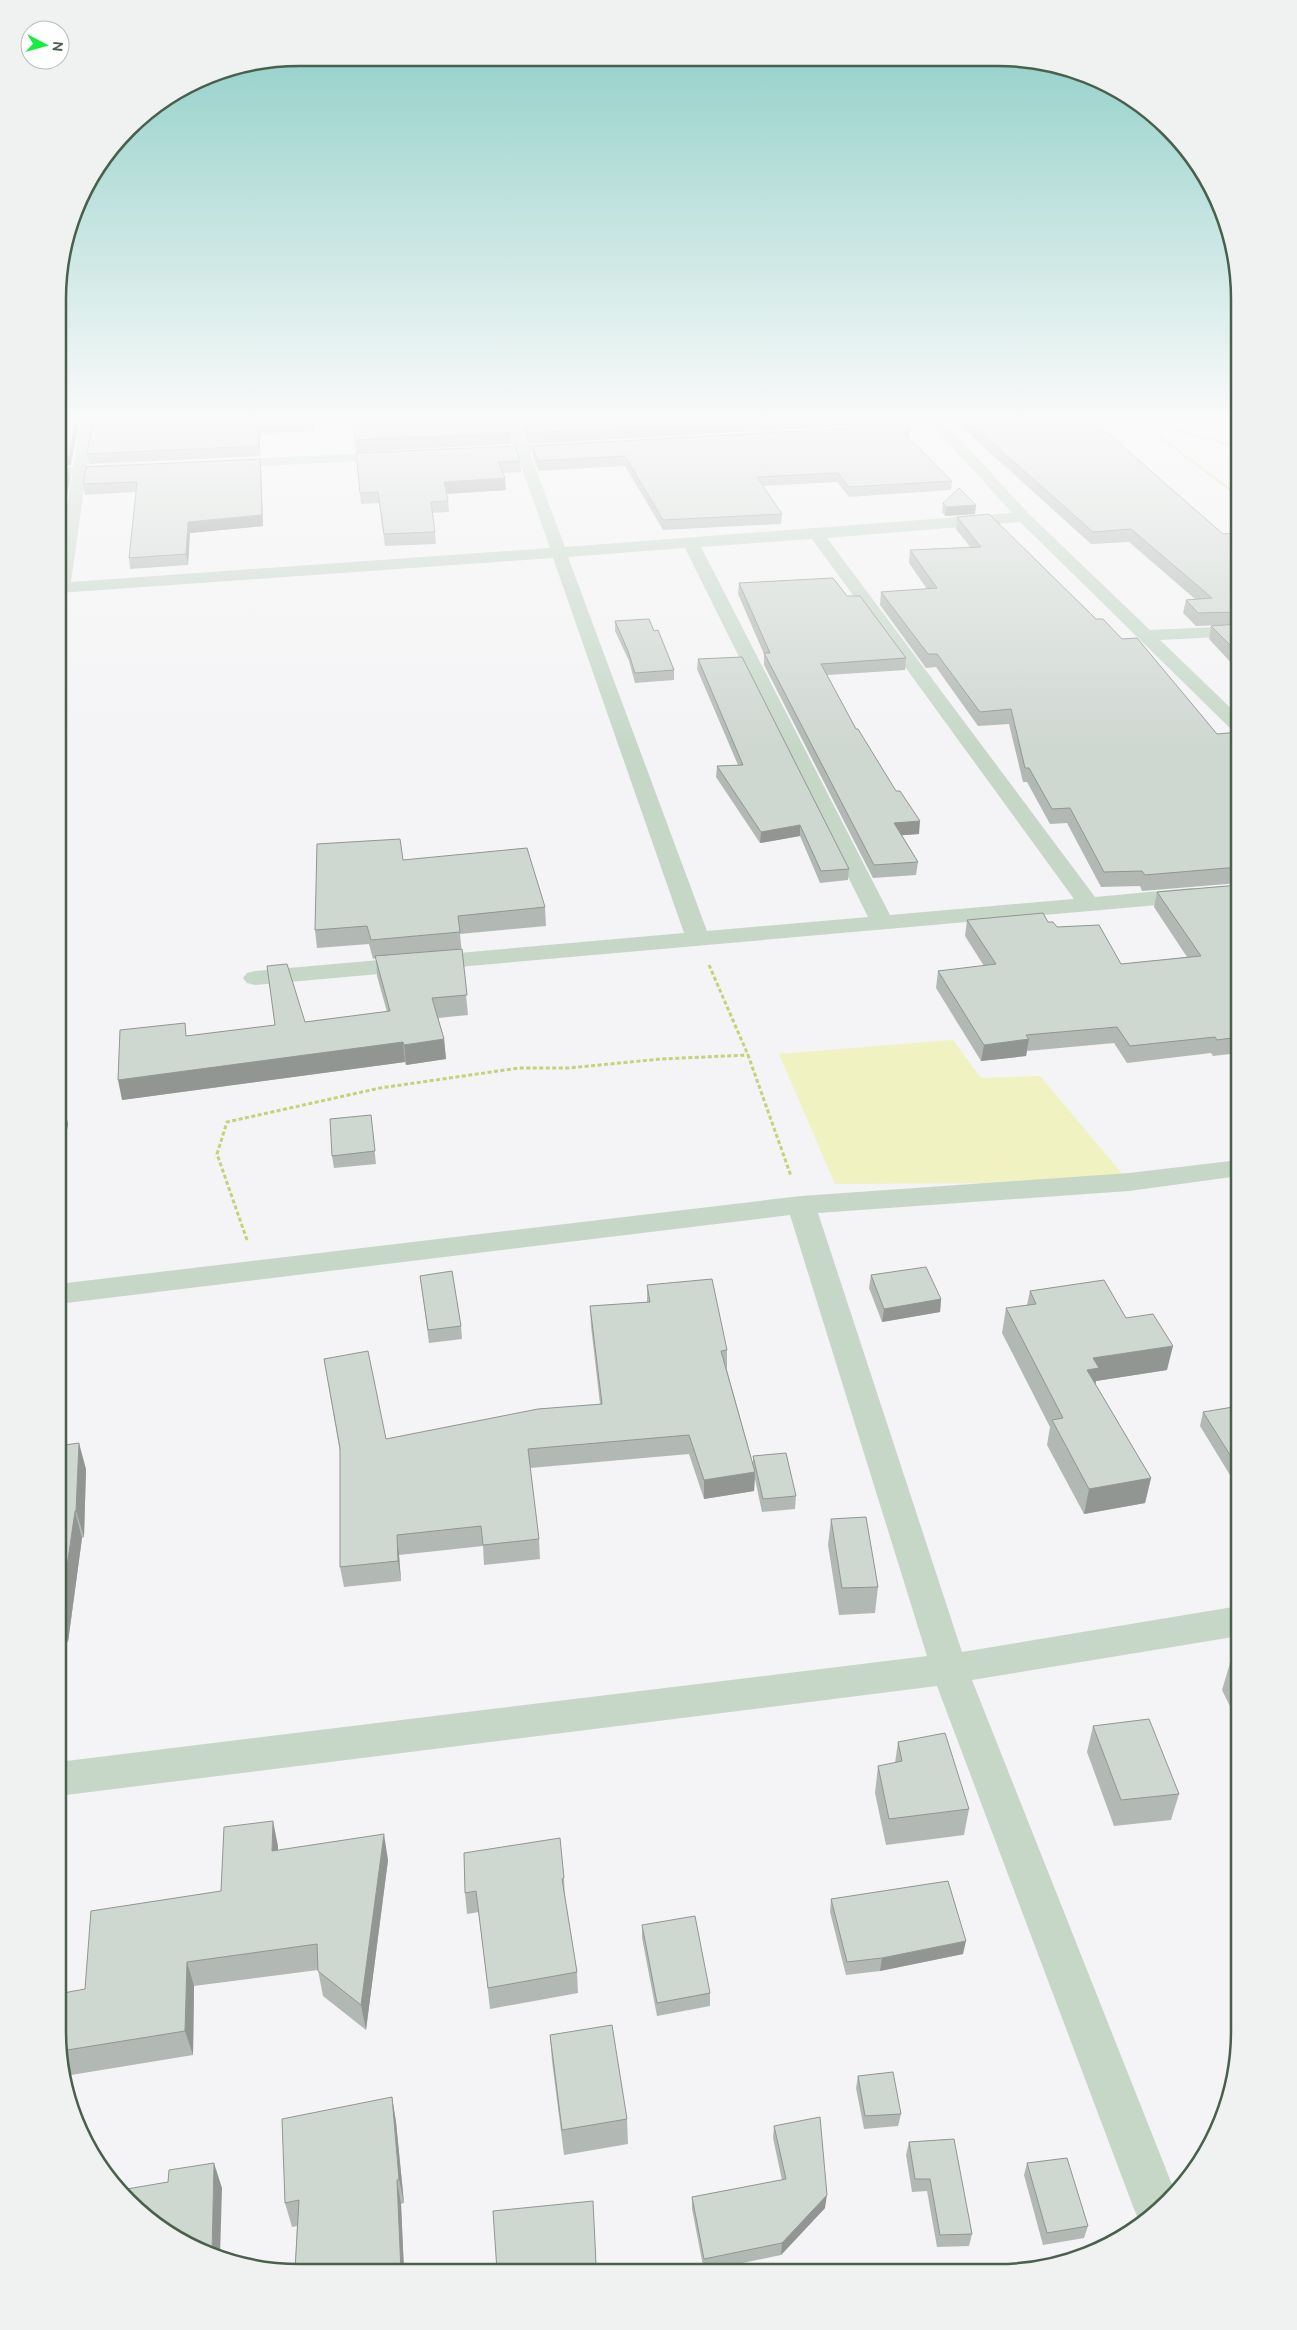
<svg xmlns="http://www.w3.org/2000/svg" width="1297" height="2330" viewBox="0 0 1297 2330" font-family="Ubuntu,sans-serif">
  <style>
    .green { fill: #f0f2c2 }
    .lines { fill: none; stroke-linecap: round; stroke-linejoin: round }
    .path-far1 { stroke: #c4d278; stroke-width: 2; stroke-dasharray: 2 1; stroke-linecap: butt }
    .path { stroke: #c4d278; stroke-width: 3; stroke-dasharray: 4 2.5; stroke-linecap: butt }
    .street { fill: #c6d7c8; fill-rule: evenodd }
    .wall { fill: #b2b9b4 }
    .shaded-wall { fill: #919692 }
    .building { fill: #cfd7d1; stroke: #919692 }
    .rim { fill: none; stroke: #49614c; stroke-width: 2.5 }
  </style>
  <rect width="100%" height="100%" fill="#f4f3f5"/>
  <path class="green" d="M 953,1040 L 981,1078 L 1040,1076 L 1129,1182 L 835,1184 L 779,1054 Z"/>
  <g class="lines">
    <path class="path-far1" d="M 1139,422 L 1239,496
      M 1150,422 L 1239,448"/>
    <path class="path" d="M 709,965 L 748,1055 L 791,1176
      M 247,1240 L 217,1154 L 227,1122 L 380,1088 L 519,1068 L 568,1068 L 661,1059 L 748,1055"/>
    <path class="street" d="M 80,422 L 94,422 L 87,466 L 123,464 L 130,468 L 123,472 L 86,475 L 71,582 L 550,548 L 517,454 L 480,456 L 473,452 L 480,448 L 514,446 L 505,422 L 519,422 L 527,445 L 570,443 L 577,447 L 570,451 L 530,453 L 565,547 L 1012,513 L 937,430 L 872,434 L 865,430 L 872,426 L 944,422 L 1029,514 L 1150,630 L 1239,626 L 1239,636 L 1160,640 L 1239,716 L 1239,732 L 1232,730 L 1020,522 L 827,538 L 1095,897 L 1192,888 L 1200,890 L 1203,895 L 1200,900 L 1192,902 L 255,985 L 247,983 L 243,978 L 247,973 L 255,971 L 684,933 L 553,558 L 59,593 L 59,553 L 72,476 L 59,476 L 59,468 L 73,467 ZM 812,539 L 1074,899 L 890,915 L 701,547 ZM 685,548 L 868,917 L 707,931 L 568,557 Z
      M 392,452 L 399,456 L 397,459 L 223,468 L 216,464 L 223,460 Z
      M 1239,1160 L 1239,1176 L 1129,1191 L 818,1213 L 962,1652 L 1239,1606 L 1239,1636 L 972,1680 L 1175,2192 L 1145,2223 L 1141,2225 L 1134,2209 L 937,1686 L 58,1796 L 58,1762 L 927,1656 L 790,1215 L 58,1304 L 58,1284 L 801,1196 L 1129,1173 Z"/>
  </g>
  <path class="wall" d="M 93,422 L 315,422 L 314,431 L 260,434 L 260,456 L 89,464 L 87,454 Z
    M 353,422 L 511,433 L 511,444 L 356,452 Z
    M 521,422 L 915,422 L 528,444 Z
    M 956,422 L 1095,422 L 1223,534 L 1239,533 L 1239,667 L 1235,667 L 1209,639 L 1211,626 L 1224,625 L 1196,626 L 1183,613 L 1186,600 L 1195,599 L 1129,542 L 1091,544 Z
    M 909,436 L 908,437 L 952,481 L 951,490 L 849,497 L 837,482 L 763,486 L 782,514 L 781,524 L 663,530 L 625,466 L 538,471 L 533,456 L 532,446 Z
    M 356,453 L 520,461 L 521,472 L 503,473 L 506,490 L 447,494 L 448,501 L 449,512 L 432,513 L 435,532 L 436,544 L 385,546 L 379,503 L 361,504 Z
    M 260,459 L 261,469 L 263,526 L 190,533 L 188,565 L 130,569 L 129,558 L 136,492 L 85,495 L 83,484 Z
    M 59,468 L 70,478 L 67,496 L 59,496 Z
    M 943,503 L 975,514 L 945,516 L 942,512 Z
    M 957,517 L 1122,639 L 1217,734 L 1239,732 L 1239,883 L 1142,891 L 1140,886 L 1101,887 L 1067,823 L 1050,824 L 1027,782 L 1023,782 L 1009,724 L 978,726 L 936,667 L 926,668 L 880,605 L 881,592 L 927,589 L 909,563 L 910,550 L 970,547 L 956,529 Z
    M 739,583 L 847,596 L 906,658 L 905,670 L 827,675 L 856,729 L 919,834 L 902,835 L 918,862 L 916,875 L 873,878 L 764,665 L 764,654 L 738,594 Z
    M 615,621 L 654,631 L 674,670 L 674,680 L 635,683 L 629,661 L 615,631 Z
    M 698,659 L 849,869 L 848,880 L 820,883 L 800,836 L 760,843 L 716,777 L 717,766 L 738,765 L 697,669 Z
    M 403,860 L 545,907 L 546,926 L 460,934 L 468,1015 L 438,1018 L 444,1039 L 446,1059 L 406,1065 L 405,1062 L 122,1100 L 187,1036 L 305,1022 L 387,1012 L 377,976 L 376,958 L 373,959 L 369,944 L 317,948 L 315,930 Z
    M 1239,885 L 1239,1053 L 1213,1056 L 1211,1053 L 1127,1063 L 1114,1043 L 1027,1051 L 1026,1056 L 981,1061 L 936,988 L 938,971 L 984,966 L 965,936 L 967,920 L 1048,922 L 1121,964 L 1187,957 L 1154,907 L 1157,892 Z
    M 62,1099 L 68,1124 L 61,1165 L 58,1165 L 59,1100 Z
    M 371,1115 L 376,1164 L 334,1168 L 332,1156 Z
    M 871,1275 L 941,1299 L 940,1312 L 882,1322 L 869,1288 Z
    M 420,1276 L 461,1326 L 462,1339 L 429,1343 Z
    M 647,1285 L 727,1350 L 727,1370 L 753,1464 L 753,1456 L 796,1496 L 795,1509 L 762,1512 L 755,1479 L 754,1491 L 704,1499 L 689,1454 L 530,1468 L 539,1539 L 540,1559 L 484,1565 L 483,1546 L 399,1555 L 401,1581 L 344,1587 L 340,1567 L 340,1452 L 324,1359 L 386,1439 L 600,1404 L 591,1326 L 590,1306 L 647,1302 Z
    M 1030,1291 L 1126,1318 L 1167,1370 L 1096,1381 L 1095,1384 L 1151,1478 L 1145,1503 L 1084,1514 L 1047,1445 L 1050,1427 L 1002,1333 L 1006,1308 L 1027,1305 Z
    M 1239,1406 L 1239,1479 L 1233,1480 L 1200,1426 L 1203,1412 Z
    M 58,1446 L 86,1469 L 84,1537 L 82,1538 L 68,1642 L 58,1644 Z
    M 831,1519 L 878,1587 L 875,1613 L 839,1615 L 828,1545 Z
    M 1239,1662 L 1239,1725 L 1222,1690 L 1230,1663 Z
    M 1093,1726 L 1179,1794 L 1171,1820 L 1114,1826 L 1087,1752 Z
    M 898,1742 L 969,1809 L 964,1835 L 886,1845 L 875,1793 L 878,1766 L 895,1763 Z
    M 278,1846 L 278,1850 L 388,1860 L 366,2030 L 323,1996 L 318,1970 L 194,1986 L 193,2055 L 65,2076 L 58,2031 L 85,1989 L 221,1891 Z
    M 564,1878 L 565,1899 L 577,1972 L 578,1993 L 490,2009 L 479,1912 L 467,1914 L 465,1893 Z
    M 831,1899 L 963,1954 L 880,1971 L 846,1975 L 830,1912 Z
    M 642,1925 L 710,1993 L 710,2006 L 657,2016 L 642,1938 Z
    M 550,2035 L 627,2119 L 628,2144 L 564,2155 L 552,2061 Z
    M 858,2076 L 901,2114 L 898,2126 L 864,2129 L 856,2088 Z
    M 392,2097 L 396,2122 L 404,2203 L 401,2204 L 404,2271 L 295,2270 L 297,2226 L 292,2227 L 285,2203 Z
    M 1212,2121 L 1217,2131 L 1211,2141 L 1207,2134 Z
    M 774,2126 L 825,2208 L 781,2255 L 704,2271 L 692,2209 L 692,2197 L 782,2180 L 773,2138 Z
    M 909,2142 L 972,2234 L 969,2246 L 937,2247 L 927,2191 L 912,2192 L 906,2155 Z
    M 1027,2163 L 1088,2226 L 1084,2238 L 1043,2245 L 1024,2175 Z
    M 596,2264 L 597,2271 L 497,2271 Z"/>
  <path class="shaded-wall" d="M 75,422 L 79,422 L 71,465 L 59,468 L 59,458 Z
    M 313,422 L 315,422 L 314,431 Z
    M 258,424 L 260,434 L 260,456 L 259,446 Z
    M 909,427 L 909,436 L 903,442 L 904,433 Z
    M 260,459 L 261,469 L 263,526 L 190,533 L 188,565 L 186,554 L 188,522 Z
    M 68,468 L 70,478 L 67,496 L 65,486 Z
    M 505,478 L 506,490 L 445,494 L 444,482 Z
    M 976,505 L 975,514 L 945,516 L 946,507 Z
    M 920,821 L 919,834 L 893,836 L 894,823 Z
    M 800,825 L 800,836 L 760,843 L 761,832 Z
    M 444,1039 L 446,1059 L 406,1065 L 404,1045 Z
    M 1029,1039 L 1026,1056 L 981,1061 L 984,1045 Z
    M 403,1042 L 405,1062 L 122,1100 L 118,1080 Z
    M 62,1099 L 68,1124 L 61,1165 L 59,1155 L 59,1120 Z
    M 941,1299 L 940,1312 L 882,1322 L 884,1309 Z
    M 1173,1346 L 1167,1370 L 1096,1381 L 1094,1392 L 1087,1370 L 1093,1358 Z
    M 79,1443 L 86,1469 L 84,1537 L 76,1511 Z
    M 1237,1466 L 1239,1466 L 1239,1479 L 1233,1480 Z
    M 755,1472 L 754,1491 L 704,1499 L 704,1480 Z
    M 1151,1478 L 1145,1503 L 1084,1514 L 1089,1489 Z
    M 75,1511 L 82,1538 L 68,1642 L 60,1616 Z
    M 397,1535 L 399,1555 L 401,1581 L 398,1561 Z
    M 273,1821 L 278,1846 L 277,1876 L 272,1851 Z
    M 384,1834 L 388,1860 L 366,2030 L 361,2005 Z
    M 966,1941 L 963,1954 L 880,1971 L 882,1958 Z
    M 187,1962 L 194,1986 L 193,2055 L 185,2031 Z
    M 392,2097 L 396,2122 L 404,2203 L 399,2179 Z
    M 214,2163 L 222,2188 L 220,2256 L 212,2254 Z
    M 397,2180 L 401,2204 L 404,2271 L 401,2271 Z
    M 827,2195 L 825,2208 L 781,2255 L 782,2243 Z"/>
  <path class="building" d="M 59,422 L 75,422 L 70,456 L 59,458 Z
    M 93,422 L 304,422 L 258,424 L 259,446 L 87,454 Z
    M 353,422 L 507,422 L 511,433 L 355,440 Z
    M 524,422 L 722,422 L 528,433 Z
    M 969,422 L 1095,422 L 1223,534 L 1239,533 L 1239,612 L 1198,613 L 1186,600 L 1212,598 L 1131,529 L 1093,532 Z
    M 907,425 L 909,427 L 904,433 L 952,481 L 849,487 L 838,473 L 757,477 L 782,514 L 663,520 L 625,456 L 538,461 L 532,446 Z
    M 515,446 L 520,461 L 498,462 L 505,478 L 444,482 L 448,501 L 431,502 L 435,532 L 384,534 L 378,492 L 360,493 L 356,453 Z
    M 260,459 L 262,515 L 188,522 L 186,554 L 129,558 L 137,482 L 83,484 L 86,467 Z
    M 59,468 L 68,468 L 65,486 L 59,486 Z
    M 959,488 L 976,505 L 946,507 L 943,503 Z
    M 989,514 L 1096,619 L 1103,619 L 1122,639 L 1137,638 L 1217,734 L 1239,732 L 1239,867 L 1145,875 L 1142,871 L 1104,872 L 1070,808 L 1052,809 L 1029,768 L 1025,768 L 1011,709 L 980,712 L 937,654 L 928,654 L 881,592 L 937,588 L 910,550 L 981,547 L 957,517 Z
    M 833,578 L 847,596 L 860,596 L 906,658 L 821,664 L 856,729 L 858,729 L 896,791 L 900,791 L 920,821 L 894,823 L 918,862 L 874,865 L 764,653 L 770,653 L 739,583 Z
    M 649,619 L 654,631 L 658,630 L 674,670 L 635,673 L 628,651 L 615,621 Z
    M 1239,624 L 1239,653 L 1238,653 L 1211,626 Z
    M 742,657 L 849,869 L 821,871 L 800,825 L 761,832 L 717,766 L 743,765 L 698,659 Z
    M 400,839 L 403,860 L 527,848 L 545,907 L 458,916 L 460,932 L 371,940 L 367,926 L 315,930 L 317,844 Z
    M 1239,885 L 1239,1007 L 1236,1007 L 1239,1011 L 1239,1037 L 1217,1040 L 1215,1037 L 1130,1046 L 1117,1027 L 1026,1035 L 1029,1039 L 984,1045 L 938,971 L 996,964 L 967,920 L 1043,913 L 1048,922 L 1053,922 L 1057,927 L 1099,925 L 1121,964 L 1201,956 L 1157,892 Z
    M 462,949 L 467,995 L 432,998 L 444,1039 L 404,1045 L 403,1042 L 118,1080 L 120,1030 L 185,1023 L 186,1036 L 275,1025 L 267,966 L 287,964 L 305,1022 L 390,1011 L 375,956 Z
    M 62,1099 L 59,1120 L 59,1100 Z
    M 371,1115 L 375,1151 L 332,1156 L 330,1119 Z
    M 926,1267 L 941,1299 L 884,1309 L 871,1275 Z
    M 452,1271 L 461,1326 L 428,1330 L 420,1276 Z
    M 712,1279 L 727,1350 L 721,1351 L 755,1472 L 704,1480 L 689,1435 L 528,1449 L 539,1539 L 483,1545 L 481,1526 L 397,1535 L 398,1561 L 340,1567 L 340,1448 L 324,1359 L 368,1351 L 386,1439 L 538,1409 L 602,1404 L 590,1306 L 650,1302 L 647,1285 Z
    M 1104,1280 L 1126,1318 L 1153,1314 L 1173,1346 L 1093,1358 L 1099,1368 L 1087,1370 L 1151,1478 L 1089,1489 L 1052,1420 L 1063,1418 L 1006,1308 L 1036,1304 L 1030,1291 Z
    M 1239,1406 L 1239,1466 L 1237,1466 L 1203,1412 Z
    M 79,1443 L 76,1511 L 75,1511 L 60,1616 L 58,1616 L 58,1446 Z
    M 786,1453 L 796,1496 L 763,1499 L 753,1456 Z
    M 866,1517 L 878,1587 L 842,1588 L 831,1519 Z
    M 1239,1662 L 1239,1681 L 1230,1663 Z
    M 1149,1719 L 1179,1794 L 1121,1800 L 1093,1726 Z
    M 945,1733 L 969,1809 L 889,1819 L 878,1766 L 902,1761 L 898,1742 Z
    M 273,1821 L 272,1851 L 384,1834 L 361,2005 L 318,1971 L 317,1944 L 187,1962 L 185,2031 L 61,2051 L 58,2031 L 58,1994 L 85,1989 L 91,1911 L 221,1891 L 224,1827 Z
    M 560,1838 L 564,1878 L 562,1879 L 577,1972 L 488,1988 L 476,1891 L 465,1893 L 464,1853 Z
    M 948,1881 L 966,1941 L 882,1958 L 847,1962 L 831,1899 Z
    M 695,1916 L 710,1993 L 657,2003 L 642,1925 Z
    M 612,2025 L 627,2119 L 562,2130 L 550,2035 Z
    M 893,2072 L 901,2114 L 865,2116 L 858,2076 Z
    M 392,2097 L 399,2179 L 397,2180 L 401,2271 L 295,2270 L 299,2200 L 285,2203 L 282,2119 Z
    M 820,2117 L 827,2195 L 782,2243 L 704,2259 L 692,2197 L 786,2179 L 774,2126 Z
    M 1222,2119 L 1221,2123 L 1217,2131 L 1212,2121 Z
    M 954,2139 L 972,2234 L 940,2235 L 930,2179 L 915,2179 L 909,2142 Z
    M 1067,2158 L 1088,2226 L 1047,2233 L 1027,2163 Z
    M 214,2163 L 212,2254 L 193,2248 L 140,2213 L 126,2197 L 127,2189 L 168,2182 L 169,2170 Z
    M 593,2201 L 596,2264 L 549,2271 L 497,2271 L 493,2211 Z"/>
  <linearGradient id="sky" x2="0" y2="1"><stop stop-color="#89ccc4"/><stop offset="0.56" stop-color="#fafafa"/><stop offset="1" stop-color="#fafafa" stop-opacity="0"/></linearGradient>
  <rect width="1297" height="748" fill="url(#sky)"/>
  <path d="M0 0H1297V2330H0ZM299 66H998A233 233 0 0 1 1231 299V2031A233 233 0 0 1 998 2264H299A233 233 0 0 1 66 2031V299A233 233 0 0 1 299 66Z" fill="#f0f2f1" fill-rule="evenodd"/>
  <path class="rim" d="M299 66H998A233 233 0 0 1 1231 299V2031A233 233 0 0 1 998 2264H299A233 233 0 0 1 66 2031V299A233 233 0 0 1 299 66Z"/>
  <g transform="translate(45 45) rotate(96)"><circle r="24" fill="#ffffff" stroke="#b6c0b7"/>
  <path d="M0-4L9 19L0 12L-9 19Z" fill="#15ed43"/>
  <text y="-8" font-size="14" font-weight="bold" text-anchor="middle" fill="#49614c">N</text>
  </g>
</svg>
